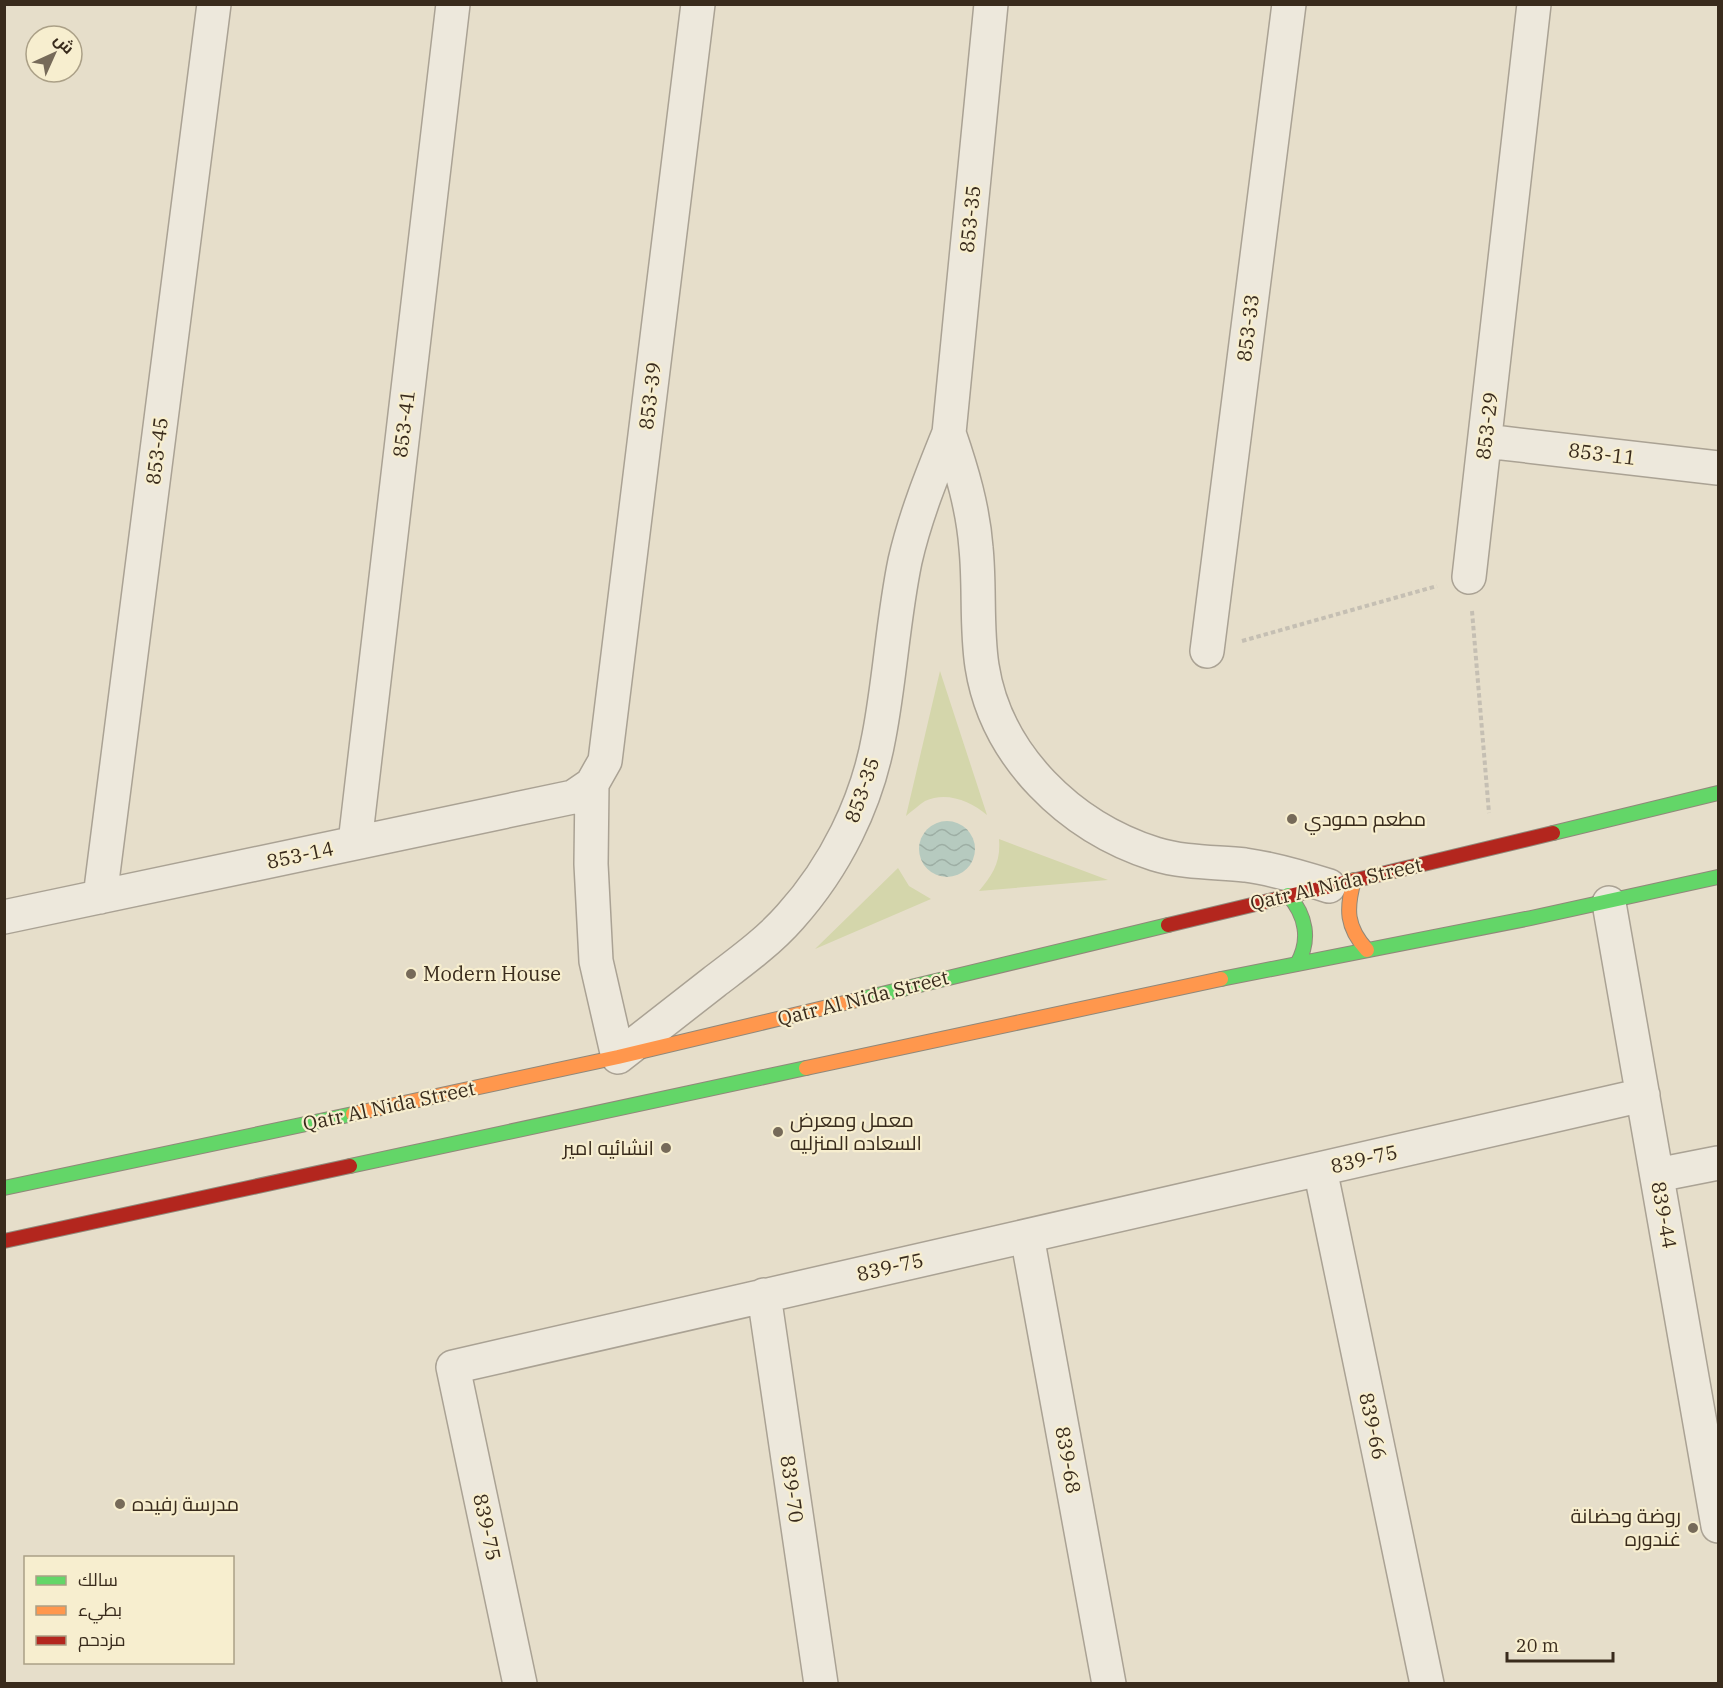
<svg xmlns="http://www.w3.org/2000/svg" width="1723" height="1688" viewBox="0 0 1723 1688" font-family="'IBM Plex Serif',Cairo,serif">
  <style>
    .green { fill: #d4d6ab }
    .water { fill: url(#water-waves) }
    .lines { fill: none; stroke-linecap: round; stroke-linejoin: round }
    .street-casing { stroke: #aaa294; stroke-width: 36 }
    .fast-casing { stroke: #90887a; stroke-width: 16 }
    .slow-casing { stroke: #90887a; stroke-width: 16 }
    .jam-casing { stroke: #90887a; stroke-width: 16 }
    .path { stroke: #c5bfb3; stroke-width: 4; stroke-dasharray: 4.5 3; stroke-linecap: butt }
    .street { stroke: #ede8dc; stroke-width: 33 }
    .fast { stroke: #63d668; stroke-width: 14 }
    .slow { stroke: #ff974d; stroke-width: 14 }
    .jam { stroke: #b3261e; stroke-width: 14 }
    .poi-dot { fill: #766a59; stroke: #f7eecf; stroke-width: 2 }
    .labels { text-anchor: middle; stroke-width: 4.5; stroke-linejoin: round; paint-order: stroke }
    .street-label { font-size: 20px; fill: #392b1c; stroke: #f7eecf }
    .poi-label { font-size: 20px; fill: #392b1c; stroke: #f7eecf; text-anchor: start }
  </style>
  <defs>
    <pattern id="water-waves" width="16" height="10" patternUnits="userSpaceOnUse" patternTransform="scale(1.5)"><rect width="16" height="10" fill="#b6cabf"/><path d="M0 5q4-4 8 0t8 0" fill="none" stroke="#9daea4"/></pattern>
  </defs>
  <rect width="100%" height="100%" fill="#e6deca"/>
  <path class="green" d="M 940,671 L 987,815 C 971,801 946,791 925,801 C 919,805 912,811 906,816 Z
    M 999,839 L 1108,880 L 979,891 C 993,874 1001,862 999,839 Z
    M 898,868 L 909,886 L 931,899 L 815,949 Z"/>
  <path class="water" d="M919 849a28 28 0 1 1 56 0a28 28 0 1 1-56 0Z"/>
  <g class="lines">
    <defs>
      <path id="street" d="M 949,433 C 962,471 973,508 976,548 C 980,587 976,627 982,666 C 996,756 1070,827 1155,854 C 1184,863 1215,862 1245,865 C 1274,869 1301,877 1329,886
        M 1485,441 L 1718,468
        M 1469,577 L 1534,4
        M 1207,651 L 1289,4
        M 592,784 L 591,864 L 596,961 L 618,1057 C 650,1032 682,1007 714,982 C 740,962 768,942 790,917 C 835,867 867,803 879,736 C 890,679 893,619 905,561 C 915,517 932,475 949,433 L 991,4
        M 355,843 L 453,4
        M 100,897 L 214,4
        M 1609,903 L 1718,1526
        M 4,917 L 573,797 L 592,784 L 605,761 L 698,4
        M 1320,1169 L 1427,1684
        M 1657,1175 L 1718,1163
        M 1027,1236 L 1109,1684
        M 764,1295 L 821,1684
        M 520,1684 L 453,1367 L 1643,1095"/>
      <path id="fast" d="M 1553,833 L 1718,793
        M 1288,895 C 1306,915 1311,940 1297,964
        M 1221,979 L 1531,918 L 1718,877
        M 857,1000 L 1168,925
        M 350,1166 L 806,1068
        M 4,1188 L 353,1114"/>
      <path id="slow" d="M 1354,880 C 1346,909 1346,927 1367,950
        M 806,1068 L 1221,979
        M 353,1114 L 618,1057 L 857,1000"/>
      <path id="jam" d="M 1168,925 L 1553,833
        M 4,1241 L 350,1166"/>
    </defs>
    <use href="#street" class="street-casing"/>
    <use href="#fast" class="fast-casing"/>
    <use href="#slow" class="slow-casing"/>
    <use href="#jam" class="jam-casing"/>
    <path class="path" d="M 1472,611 L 1489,813
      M 1242,641 L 1437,586"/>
    <use href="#street" class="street"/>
    <use href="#fast" class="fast"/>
    <use href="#slow" class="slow"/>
    <use href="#jam" class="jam"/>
  </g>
  <g class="poi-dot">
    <circle cx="1292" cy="819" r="6"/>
    <circle cx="411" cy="974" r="6"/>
    <circle cx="778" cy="1132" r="6"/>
    <circle cx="666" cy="1148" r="6"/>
    <circle cx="120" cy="1504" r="6"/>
    <circle cx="1693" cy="1528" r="6"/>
  </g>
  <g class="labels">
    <g class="street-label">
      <text transform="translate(970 219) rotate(-84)" y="7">853-35</text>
      <text transform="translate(1248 328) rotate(-83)" y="7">853-33</text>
      <text transform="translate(650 396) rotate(-83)" y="7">853-39</text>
      <text transform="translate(404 424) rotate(-83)" y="7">853-41</text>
      <text transform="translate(1487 426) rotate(-83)" y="7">853-29</text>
      <text transform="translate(157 451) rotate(-83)" y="7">853-45</text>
      <text transform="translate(1602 454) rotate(7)" y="7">853-11</text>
      <text transform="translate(862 790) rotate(-71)" y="7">853-35</text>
      <text transform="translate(300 855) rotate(-12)" y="7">853-14</text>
      <text transform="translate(1336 884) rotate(-13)" y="7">Qatr Al Nida Street</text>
      <text transform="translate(863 998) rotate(-14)" y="7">Qatr Al Nida Street</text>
      <text transform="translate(389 1106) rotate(-12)" y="7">Qatr Al Nida Street</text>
      <text transform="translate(1364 1159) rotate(-13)" y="7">839-75</text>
      <text transform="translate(1664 1215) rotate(80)" y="7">839-44</text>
      <text transform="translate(890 1267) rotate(-13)" y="7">839-75</text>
      <text transform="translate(1373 1426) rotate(78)" y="7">839-66</text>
      <text transform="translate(1068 1460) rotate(80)" y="7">839-68</text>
      <text transform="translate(792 1489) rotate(82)" y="7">839-70</text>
      <text transform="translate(487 1527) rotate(78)" y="7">839-75</text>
    </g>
    <g class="poi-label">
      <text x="1304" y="826">مطعم حمودي</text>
      <text x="423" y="981">Modern House</text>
      <text x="790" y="1127">معمل ومعرض<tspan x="790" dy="23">السعاده المنزليه</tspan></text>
      <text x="654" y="1155" text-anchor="end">انشائيه امير</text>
      <text x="132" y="1511">مدرسة رفيده</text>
      <text x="1681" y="1523" text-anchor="end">روضة وحضانة<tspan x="1681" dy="23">غندوره</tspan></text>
    </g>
  </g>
  <rect width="1723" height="1688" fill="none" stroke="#392b1c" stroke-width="12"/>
  <rect x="24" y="1556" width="210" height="108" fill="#f7eecf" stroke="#aba087" stroke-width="1.5"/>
  <rect x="36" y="1576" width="30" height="9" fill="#63d668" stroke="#aba087" stroke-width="1.5"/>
  <text x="78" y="1586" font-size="18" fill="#392b1c">سالك</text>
  <rect x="36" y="1606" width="30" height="9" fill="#ff974d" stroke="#aba087" stroke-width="1.5"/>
  <text x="78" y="1616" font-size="18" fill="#392b1c">بطيء</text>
  <rect x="36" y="1636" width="30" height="9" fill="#b3261e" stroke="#aba087" stroke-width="1.5"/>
  <text x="78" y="1646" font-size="18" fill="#392b1c">مزدحم</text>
  <g transform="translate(54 54) rotate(45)"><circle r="28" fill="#f7eecf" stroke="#aba087" stroke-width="1.5"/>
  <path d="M0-4.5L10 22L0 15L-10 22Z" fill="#766a59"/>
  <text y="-9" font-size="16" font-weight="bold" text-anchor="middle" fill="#392b1c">ش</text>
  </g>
  <path d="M1507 1652v9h106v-9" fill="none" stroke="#392b1c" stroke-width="3"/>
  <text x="1516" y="1652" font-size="18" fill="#392b1c" stroke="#f7eecf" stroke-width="4.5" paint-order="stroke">20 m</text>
</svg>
